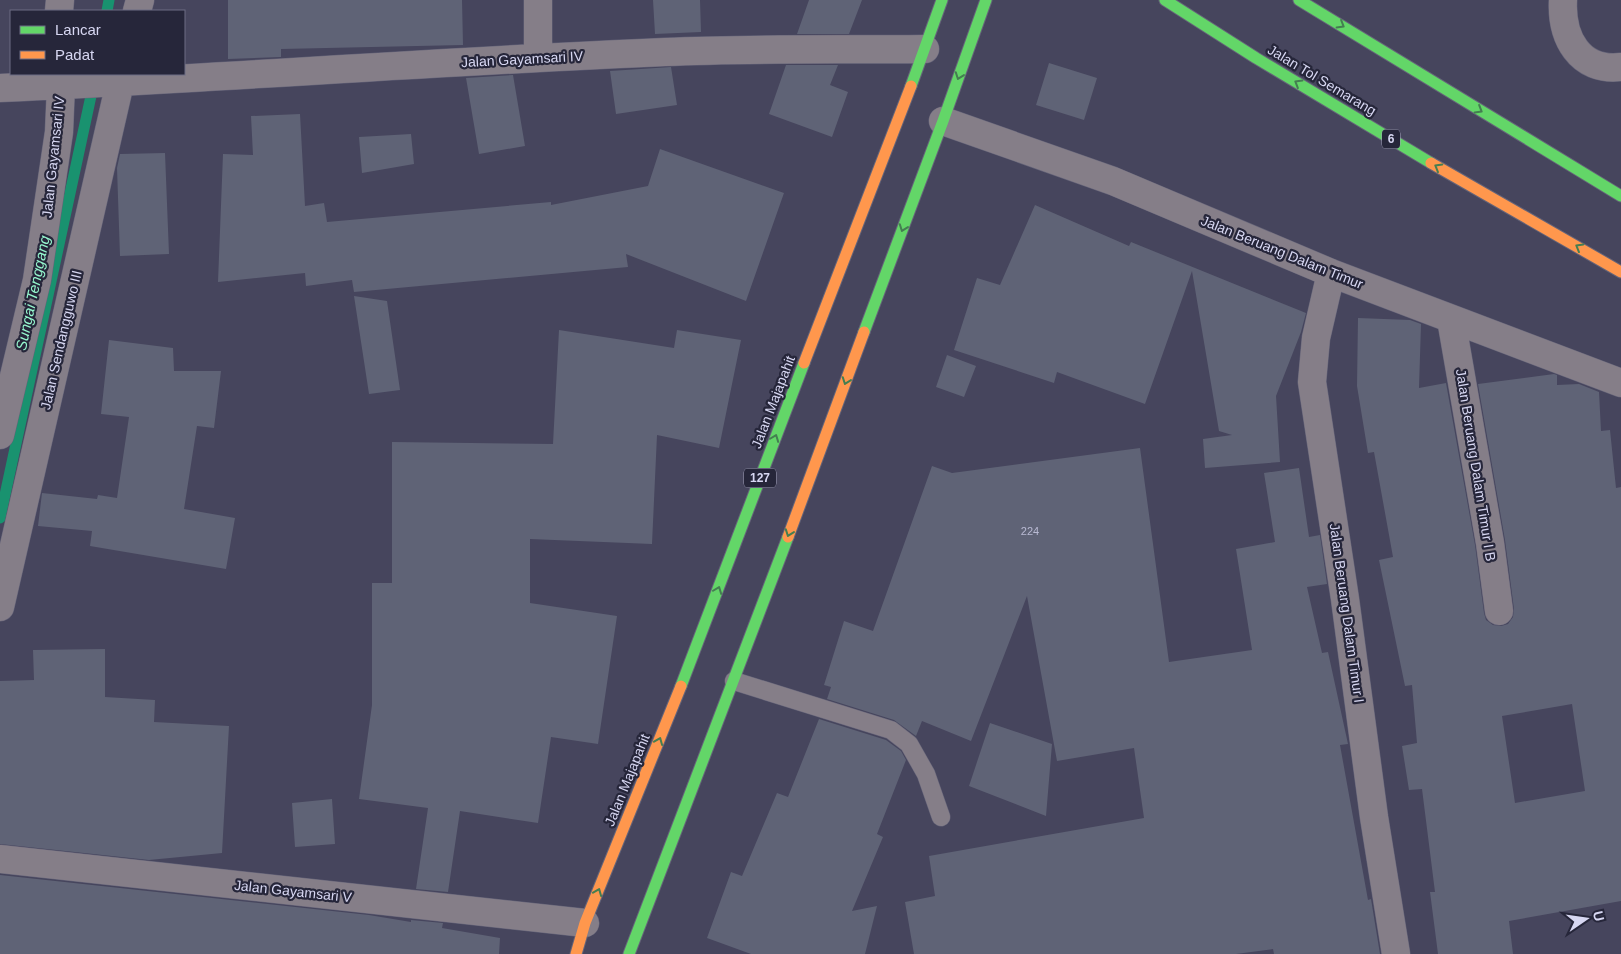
<svg xmlns="http://www.w3.org/2000/svg" width="1621" height="954" viewBox="0 0 1621 954" font-family="Arial,sans-serif">
  <style>
    .lines { fill: none; stroke-linecap: round; stroke-linejoin: round }
    .stream { stroke: #19926f; stroke-width: 11 }
    .building { fill: #5f6376; fill-rule: evenodd }
    .lane-casing { stroke: #656479; stroke-width: 19 }
    .street-casing { stroke: #656479; stroke-width: 29 }
    .fast-casing { stroke: #656479; stroke-width: 13 }
    .slow-casing { stroke: #656479; stroke-width: 13 }
    .lane { stroke: #857e88; stroke-width: 18 }
    .street { stroke: #857e88; stroke-width: 28 }
    .fast { stroke: #63d668; stroke-width: 11 }
    .slow { stroke: #ff974d; stroke-width: 11 }
    .oneway { stroke: #447e51 }
    .labels { text-anchor: middle; stroke-width: 4.5; stroke-linejoin: round; paint-order: stroke }
    .number-label { font-size: 11px; fill: #b9bad3 }
    .shield { fill: #26263a; stroke: #a2a2bb; stroke-width: 1 }
    .shield-label { font-size: 12px; font-weight: bold; fill: #d7d7f2 }
    .street-label { font-size: 14px; fill: #d7d7f2; stroke: #26263a }
    .water-label { font-size: 15px; font-style: italic; fill: #96f8cf; stroke: #26263a }
  </style>
  <rect width="100%" height="100%" fill="#46455d"/>
  <g class="lines">
    <path class="stream" d="M 107,11 L 109,0
      M 0,518 L 94,82"/>
  </g>
  <path class="building" d="M 228,0 L 462,0 L 463,45 L 281,49 L 281,57 L 228,59 Z
    M 653,0 L 700,0 L 701,32 L 655,34 Z
    M 809,0 L 862,0 L 849,34 L 797,34 Z
    M 1049,63 L 1097,78 L 1084,120 L 1036,105 Z
    M 786,65 L 838,65 L 830,85 L 848,92 L 832,137 L 769,114 Z
    M 671,67 L 677,105 L 616,114 L 610,71 Z
    M 513,75 L 525,146 L 479,154 L 466,78 Z
    M 300,114 L 305,206 L 324,203 L 327,222 L 551,202 L 551,205 L 648,186 L 660,149 L 784,193 L 746,301 L 626,254 L 628,267 L 354,292 L 352,280 L 306,286 L 305,273 L 218,282 L 223,154 L 253,155 L 251,116 Z
    M 411,134 L 414,164 L 362,173 L 359,137 Z
    M 165,153 L 169,254 L 120,256 L 117,168 L 120,154 Z
    M 1035,205 L 1129,246 L 1131,242 L 1306,313 L 1301,332 L 1276,396 L 1280,462 L 1205,468 L 1203,439 L 1232,435 L 1219,431 L 1192,271 L 1145,404 L 1057,372 L 1054,383 L 954,350 L 977,278 L 1000,285 Z
    M 354,296 L 387,301 L 400,390 L 369,394 Z
    M 1358,318 L 1410,320 L 1421,324 L 1419,388 L 1446,383 L 1475,545 L 1484,613 L 1486,620 L 1493,625 L 1501,626 L 1508,624 L 1513,617 L 1514,609 L 1505,540 L 1478,384 L 1554,374 L 1557,375 L 1557,385 L 1579,384 L 1599,392 L 1601,431 L 1610,430 L 1616,488 L 1621,487 L 1621,901 L 1509,921 L 1513,954 L 1438,954 L 1430,892 L 1435,892 L 1422,789 L 1409,790 L 1402,746 L 1417,743 L 1412,685 L 1405,686 L 1379,560 L 1393,557 L 1374,452 L 1368,453 L 1357,386 ZM 1572,704 L 1585,791 L 1515,803 L 1502,716 Z
    M 559,330 L 674,348 L 677,330 L 741,340 L 719,448 L 657,435 L 652,544 L 530,539 L 530,603 L 617,616 L 598,744 L 551,737 L 538,823 L 460,811 L 448,892 L 416,889 L 428,808 L 359,799 L 372,705 L 372,583 L 392,583 L 392,442 L 553,444 Z
    M 109,340 L 173,348 L 174,371 L 221,371 L 214,428 L 197,426 L 184,509 L 235,518 L 226,569 L 90,546 L 92,531 L 38,526 L 42,493 L 97,499 L 98,495 L 117,498 L 129,417 L 101,414 Z
    M 947,355 L 976,366 L 964,397 L 936,387 Z
    M 1140,448 L 1169,662 L 1252,650 L 1236,549 L 1275,542 L 1264,473 L 1299,468 L 1309,537 L 1320,535 L 1327,584 L 1307,587 L 1322,653 L 1328,652 L 1348,744 L 1340,745 L 1368,900 L 1371,899 L 1380,954 L 1274,954 L 1273,949 L 1236,954 L 914,954 L 905,902 L 935,896 L 929,856 L 1144,818 L 1134,748 L 1057,761 L 1027,596 L 971,741 L 922,721 L 916,736 L 894,720 L 827,699 L 831,687 L 824,685 L 844,621 L 873,631 L 932,466 L 952,473 Z
    M 105,649 L 105,697 L 155,700 L 154,722 L 229,726 L 222,853 L 149,860 L 0,844 L 0,681 L 34,680 L 33,650 Z
    M 819,719 L 886,740 L 901,751 L 906,760 L 877,834 L 883,837 L 852,911 L 877,906 L 865,954 L 751,954 L 707,938 L 731,872 L 742,876 L 777,793 L 788,797 Z
    M 990,723 L 1052,744 L 1046,816 L 969,786 Z
    M 332,799 L 335,844 L 295,847 L 292,803 Z
    M 0,875 L 369,915 L 411,922 L 411,920 L 443,923 L 442,928 L 500,938 L 499,954 L 0,954 Z"/>
  <g class="lines">
    <defs>
      <path id="lane" d="M 734,681 L 891,730 L 909,744 L 926,774 L 941,817"/>
      <path id="street" d="M 538,0 L 538,58
        M 1563,0 C 1561,37 1579,72 1621,67
        M 59,11 L 60,0
        M 137,11 L 140,0
        M 0,88 C 222,78 443,61 665,52 C 751,48 838,50 925,49
        M 943,121 L 1113,181 L 1331,273 L 1621,383
        M 1331,273 L 1316,338 L 1312,382 L 1345,599 L 1374,817 L 1396,954
        M 1451,319 L 1490,543 L 1499,611
        M 0,435 L 37,280 L 59,132 L 61,85 L 59,74
        M 0,607 L 122,74
        M 0,859 L 585,923"/>
      <path id="fast" d="M 1165,0 L 1256,58 L 1431,163
        M 1299,0 L 1621,196
        M 911,86 L 942,0
        M 864,332 L 943,121 L 986,0
        M 681,686 L 804,363
        M 629,954 L 788,537"/>
      <path id="slow" d="M 1431,163 L 1621,272
        M 804,363 L 911,86
        M 788,537 L 864,332
        M 576,954 L 585,923 L 681,686"/>
    </defs>
    <use href="#lane" class="lane-casing"/>
    <use href="#street" class="street-casing"/>
    <use href="#fast" class="fast-casing"/>
    <use href="#slow" class="slow-casing"/>
    <use href="#lane" class="lane"/>
    <use href="#street" class="street"/>
    <use href="#fast" class="fast"/>
    <use href="#slow" class="slow"/>
  </g>
  <defs><path id="oneway-chevron" d="M-2-3.5L2.5 0L-2 3.5" fill="none" stroke-width="1.6" stroke-linecap="round" stroke-linejoin="round" transform="scale(1.25)"/></defs>
  <g class="oneway">
    <use href="#oneway-chevron" transform="translate(1341 25) rotate(31)"/>
    <use href="#oneway-chevron" transform="translate(959 76) rotate(110)"/>
    <use href="#oneway-chevron" transform="translate(1298 83) rotate(-149)"/>
    <use href="#oneway-chevron" transform="translate(1479 110) rotate(31)"/>
    <use href="#oneway-chevron" transform="translate(1438 167) rotate(-150)"/>
    <use href="#oneway-chevron" transform="translate(903 228) rotate(110)"/>
    <use href="#oneway-chevron" transform="translate(1579 247) rotate(-150)"/>
    <use href="#oneway-chevron" transform="translate(846 381) rotate(110)"/>
    <use href="#oneway-chevron" transform="translate(775 438) rotate(-69)"/>
    <use href="#oneway-chevron" transform="translate(789 533) rotate(110)"/>
    <use href="#oneway-chevron" transform="translate(718 590) rotate(-69)"/>
    <use href="#oneway-chevron" transform="translate(659 741) rotate(-68)"/>
    <use href="#oneway-chevron" transform="translate(598 892) rotate(-68)"/>
  </g>
  <g class="labels">
    <g class="number-label">
      <text x="1030" y="535">224</text>
    </g>
    <g class="shield">
      <rect x="1382" y="129.5" width="18" height="19" rx="4"/>
      <rect x="744" y="468.5" width="32" height="19" rx="4"/>
    </g>
    <g class="shield-label">
      <text x="1391" y="143">6</text>
      <text x="760" y="482">127</text>
    </g>
    <g class="street-label">
      <text transform="translate(522 59) rotate(-3)" y="5">Jalan Gayamsari IV</text>
      <text transform="translate(1322 80) rotate(31)" y="5">Jalan Tol Semarang</text>
      <text transform="translate(53 157) rotate(-84)" y="5">Jalan Gayamsari IV</text>
      <text transform="translate(1282 252) rotate(22)" y="5">Jalan Beruang Dalam Timur</text>
      <text transform="translate(61 340) rotate(-77)" y="5">Jalan Sendangguwo III</text>
      <text transform="translate(773 402) rotate(-69)" y="5">Jalan Majapahit</text>
      <text transform="translate(1476 465) rotate(81)" y="5">Jalan Beruang Dalam Timur I B</text>
      <text transform="translate(1347 613) rotate(82)" y="5">Jalan Beruang Dalam Timur I</text>
      <text transform="translate(627 780) rotate(-68)" y="5">Jalan Majapahit</text>
      <text transform="translate(293 891) rotate(6)" y="5">Jalan Gayamsari V</text>
    </g>
    <g class="water-label">
      <text transform="translate(33 293) rotate(-78)" y="5">Sungai Tenggang</text>
    </g>
  </g>
  <rect x="10" y="10" width="175" height="65" fill="#26263a" stroke="#6d6d84"/>
  <rect x="20" y="26" width="25" height="8" fill="#63d668" stroke="#6d6d84"/>
  <text x="55" y="35" font-size="15" fill="#d7d7f2">Lancar</text>
  <rect x="20" y="51" width="25" height="8" fill="#ff974d" stroke="#6d6d84"/>
  <text x="55" y="60" font-size="15" fill="#d7d7f2">Padat</text>
  <g transform="translate(1586 919) rotate(77)" stroke="#26263a" stroke-width="4" paint-order="stroke">
  <path d="M0-4L9 19L0 12L-9 19Z" fill="#d7d7f2"/>
  <text y="-8" font-size="14" font-weight="bold" text-anchor="middle" fill="#d7d7f2">U</text>
  </g>
</svg>
